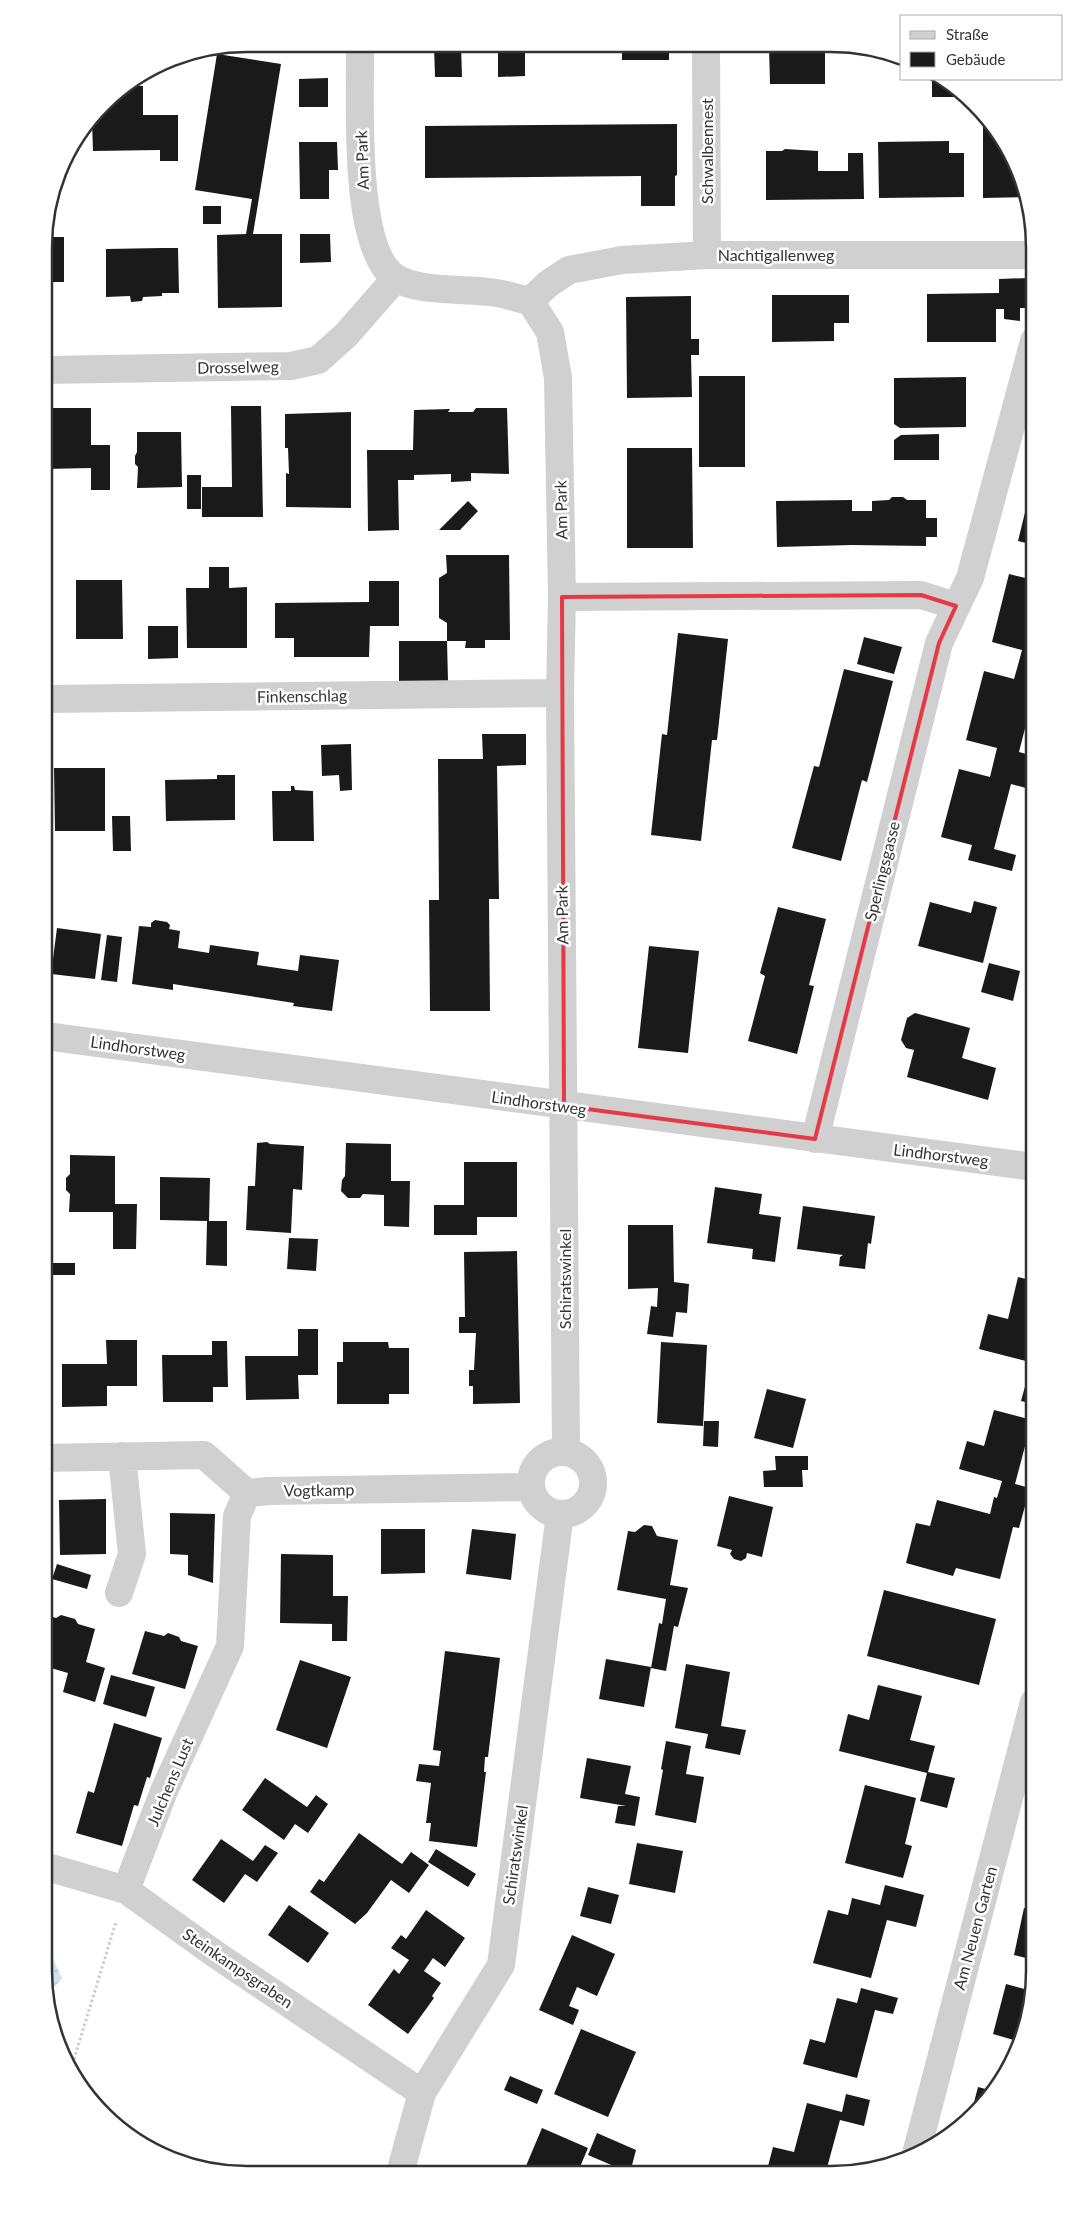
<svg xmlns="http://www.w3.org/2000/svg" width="1078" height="2219" viewBox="0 0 1078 2219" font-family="Lato,sans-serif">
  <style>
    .water { fill: url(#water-waves) }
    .building { fill: #1a1a1a }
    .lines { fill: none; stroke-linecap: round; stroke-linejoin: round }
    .path { stroke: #cdcdcd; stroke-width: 3; stroke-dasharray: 2.5 2.5; stroke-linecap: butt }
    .minor { stroke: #d0d0d0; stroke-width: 28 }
    .marked { fill: none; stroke: #e63946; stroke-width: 4; stroke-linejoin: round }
    .labels { text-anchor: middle; stroke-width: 5; stroke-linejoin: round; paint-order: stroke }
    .street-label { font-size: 16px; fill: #333; stroke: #fff }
    .rim { fill: none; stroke: #333; stroke-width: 2.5 }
  </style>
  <defs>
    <pattern id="water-waves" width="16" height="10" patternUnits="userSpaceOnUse" patternTransform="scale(1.25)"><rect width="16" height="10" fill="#cfe2ee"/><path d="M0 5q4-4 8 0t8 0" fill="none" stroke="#b2c2cd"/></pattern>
  </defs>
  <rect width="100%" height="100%" fill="#fff"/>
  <path class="water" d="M 44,1940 L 62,1978 L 47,1996 L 44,1972 Z"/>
  <path class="building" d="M 434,45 L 461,45 L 462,77 L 435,77 Z
    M 498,45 L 525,45 L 525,76 L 498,77 Z
    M 622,46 L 669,46 L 669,60 L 622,60 Z
    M 769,47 L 825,47 L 825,84 L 770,84 Z
    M 217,54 L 281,64 L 253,234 L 282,234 L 282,307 L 218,308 L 217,235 L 246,234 L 252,199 L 195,190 Z
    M 328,78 L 328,107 L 299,107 L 299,79 Z
    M 932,79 L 942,79 L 963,93 L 963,97 L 932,97 Z
    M 127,86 L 143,86 L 143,115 L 178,115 L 178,161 L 160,161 L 160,150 L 93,151 L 92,121 L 113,94 Z
    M 677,124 L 677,175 L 675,176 L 675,206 L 641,206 L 641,176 L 425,178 L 425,126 Z
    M 983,124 L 990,124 L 1007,145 L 1028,197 L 983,198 Z
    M 949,141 L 949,153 L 964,153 L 964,197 L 879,198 L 878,142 Z
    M 299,142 L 337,142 L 338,170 L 329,170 L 329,199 L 300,199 Z
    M 785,149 L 818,151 L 818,171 L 848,171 L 848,153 L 863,153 L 864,199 L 766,200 L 766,151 L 782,151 Z
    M 203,206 L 221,206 L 221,224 L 203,224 Z
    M 300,234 L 330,234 L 331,262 L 300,263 Z
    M 45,237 L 64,237 L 64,282 L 45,282 Z
    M 162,248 L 178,248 L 179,293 L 162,293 L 162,296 L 143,297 L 142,301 L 131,302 L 130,296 L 106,297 L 106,249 Z
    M 1029,278 L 1030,308 L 1020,308 L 1020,321 L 1004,319 L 1004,309 L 996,309 L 996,342 L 927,342 L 927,294 L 999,293 L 999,279 Z
    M 772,295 L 849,295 L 849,323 L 834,323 L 834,341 L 772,342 Z
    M 691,296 L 691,339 L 699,339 L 699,355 L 691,355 L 692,397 L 627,398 L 626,297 Z
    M 699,376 L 745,376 L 745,467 L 699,467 Z
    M 966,377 L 966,427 L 900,428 L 894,424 L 894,378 Z
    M 231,406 L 261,406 L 263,517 L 202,517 L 202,487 L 232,487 Z
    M 45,408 L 91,408 L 91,445 L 110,445 L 110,490 L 91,490 L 91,468 L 45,469 Z
    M 476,408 L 507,408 L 509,474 L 471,473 L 471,481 L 451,482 L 451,474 L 414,475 L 414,480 L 398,480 L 399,530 L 368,531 L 367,450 L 413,450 L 414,410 L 450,409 L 448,412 L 473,412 Z
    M 351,412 L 351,508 L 286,507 L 286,473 L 289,474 L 288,448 L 285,448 L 285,414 Z
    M 137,432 L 181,432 L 182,487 L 137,488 L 138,467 L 135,464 L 135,456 L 137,452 Z
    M 939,434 L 939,460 L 894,460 L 894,440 L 901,435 Z
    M 627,448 L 692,448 L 693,548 L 627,548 Z
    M 187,475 L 201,475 L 201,509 L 187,509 Z
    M 1031,488 L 1034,489 L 1034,545 L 1018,541 Z
    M 892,497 L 903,497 L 907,500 L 926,500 L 926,518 L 937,518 L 937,537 L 926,537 L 926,546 L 852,545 L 777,547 L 776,501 L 852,500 L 852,511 L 872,511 L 872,501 L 889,500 Z
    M 468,501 L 478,511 L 460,530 L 439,530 Z
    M 446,555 L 509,555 L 510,640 L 485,640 L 485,648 L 465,648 L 466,641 L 447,641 L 447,623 L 439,618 L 439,578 L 447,573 Z
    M 209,567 L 229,567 L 229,588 L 247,587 L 247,648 L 187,648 L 186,588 L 209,588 Z
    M 1009,574 L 1034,580 L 1034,693 L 1019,752 L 1034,756 L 1034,785 L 1033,790 L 1011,784 L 994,849 L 1016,855 L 1012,871 L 968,860 L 972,845 L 941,837 L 959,769 L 990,777 L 997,748 L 966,740 L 984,671 L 1014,679 L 1018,665 L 1022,650 L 992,642 Z
    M 76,580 L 122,580 L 123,639 L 76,639 Z
    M 369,581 L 399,581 L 399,626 L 370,626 L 369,657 L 294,657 L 294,638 L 275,638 L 275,603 L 369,602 Z
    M 45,624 L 52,624 L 53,659 L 45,660 Z
    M 148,626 L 178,626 L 178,658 L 148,659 Z
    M 678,633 L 728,639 L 717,740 L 712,740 L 701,841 L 651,835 L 662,734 L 667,735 Z
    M 864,637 L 902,647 L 894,674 L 857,664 Z
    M 399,641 L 447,641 L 448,681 L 399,682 Z
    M 844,669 L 893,681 L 867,782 L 862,780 L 841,861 L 792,848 L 814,766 L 819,767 Z
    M 482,734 L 526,734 L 526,765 L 497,766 L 499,899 L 489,899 L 490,1011 L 430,1011 L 429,900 L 439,900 L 438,759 L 483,759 Z
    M 351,744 L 352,790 L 340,791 L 339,775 L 322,776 L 321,745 Z
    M 54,768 L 105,768 L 105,831 L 55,831 Z
    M 217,775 L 235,775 L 235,820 L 166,821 L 165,780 L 217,779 Z
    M 291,786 L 294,786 L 295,790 L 313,791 L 314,841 L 273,841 L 272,791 L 291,791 Z
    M 112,816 L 130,816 L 131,851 L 113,851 Z
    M 974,901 L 997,907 L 983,963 L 918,946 L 930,902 L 971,913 Z
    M 778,907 L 826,919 L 809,985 L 814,986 L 797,1054 L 748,1041 L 765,976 L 760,973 Z
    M 155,920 L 167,922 L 170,925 L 169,929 L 180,931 L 178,948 L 209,953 L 210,945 L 259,952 L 257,965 L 298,971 L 300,955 L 339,960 L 332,1011 L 293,1006 L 294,1003 L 173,984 L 173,990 L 132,984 L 139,926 L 151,927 L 151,923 Z
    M 57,928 L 101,934 L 95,979 L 51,974 Z
    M 107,935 L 122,937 L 117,982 L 101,980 Z
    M 649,946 L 699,951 L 688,1053 L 638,1048 Z
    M 989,963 L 1020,971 L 1013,1001 L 981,992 Z
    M 915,1013 L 970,1028 L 962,1058 L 996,1068 L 988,1100 L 907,1077 L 914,1050 L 906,1048 L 901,1040 L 907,1018 Z
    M 45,1094 L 48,1094 L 48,1124 L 45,1124 Z
    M 267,1142 L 270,1144 L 304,1146 L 302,1190 L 293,1189 L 291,1233 L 246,1230 L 248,1186 L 255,1186 L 257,1143 Z
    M 346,1143 L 391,1144 L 391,1181 L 410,1181 L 409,1227 L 384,1226 L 384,1195 L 363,1194 L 360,1198 L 348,1198 L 341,1191 L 342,1180 L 345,1176 Z
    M 70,1155 L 115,1156 L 115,1204 L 137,1204 L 136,1249 L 113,1249 L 113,1212 L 69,1212 L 70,1194 L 66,1190 L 66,1178 L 70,1174 Z
    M 464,1162 L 517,1162 L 517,1217 L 477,1217 L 477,1235 L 434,1235 L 434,1205 L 464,1205 Z
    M 160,1177 L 210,1178 L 209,1221 L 227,1221 L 227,1266 L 206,1265 L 207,1221 L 160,1220 Z
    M 715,1187 L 762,1194 L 759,1214 L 781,1217 L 775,1262 L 752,1259 L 753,1249 L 707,1243 Z
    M 803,1206 L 875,1216 L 871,1244 L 868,1243 L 865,1269 L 839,1266 L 840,1257 L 843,1255 L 797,1249 Z
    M 628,1225 L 673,1225 L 674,1282 L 689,1284 L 687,1313 L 676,1312 L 673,1337 L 647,1334 L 651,1306 L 657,1307 L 658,1288 L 628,1289 Z
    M 289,1238 L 318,1239 L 316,1271 L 287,1269 Z
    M 517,1251 L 520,1403 L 473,1404 L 473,1386 L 469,1386 L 469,1370 L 474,1370 L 476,1333 L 459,1333 L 459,1317 L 465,1317 L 464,1252 Z
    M 50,1263 L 75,1263 L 75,1275 L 50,1275 Z
    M 1018,1277 L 1034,1281 L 1034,1363 L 979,1349 L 988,1314 L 1008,1319 Z
    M 298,1329 L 318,1329 L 318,1375 L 298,1375 L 299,1399 L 246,1400 L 245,1356 L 298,1356 Z
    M 106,1340 L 137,1340 L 137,1386 L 107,1386 L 107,1406 L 62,1407 L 62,1364 L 107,1364 Z
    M 212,1341 L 227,1341 L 228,1387 L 213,1387 L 213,1402 L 163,1402 L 162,1355 L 212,1355 Z
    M 343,1342 L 388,1342 L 389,1348 L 409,1348 L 409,1394 L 389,1394 L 389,1404 L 337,1404 L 337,1362 L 343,1362 Z
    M 661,1342 L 707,1345 L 703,1426 L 657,1423 Z
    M 1029,1372 L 1034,1373 L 1034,1404 L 1021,1401 Z
    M 767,1389 L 806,1399 L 793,1448 L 754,1438 Z
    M 994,1410 L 1032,1420 L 1015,1484 L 1030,1488 L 1019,1528 L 1013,1527 L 1000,1579 L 956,1568 L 953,1576 L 906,1563 L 916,1523 L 930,1526 L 937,1500 L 990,1514 L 994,1497 L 997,1498 L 1002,1481 L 959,1469 L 967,1441 L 984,1446 Z
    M 704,1421 L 719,1421 L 718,1447 L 703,1446 Z
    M 775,1456 L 808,1456 L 808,1470 L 802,1470 L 803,1487 L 764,1487 L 763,1471 L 776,1470 Z
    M 729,1496 L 773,1507 L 762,1557 L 747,1553 L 746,1558 L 741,1561 L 734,1559 L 730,1554 L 732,1550 L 717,1546 Z
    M 106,1499 L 106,1554 L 60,1555 L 59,1500 Z
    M 170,1513 L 215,1514 L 213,1583 L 188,1575 L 188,1555 L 170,1554 Z
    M 644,1525 L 652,1526 L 657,1536 L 678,1540 L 670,1585 L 688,1588 L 678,1627 L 674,1626 L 666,1671 L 651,1668 L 659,1623 L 662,1624 L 666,1599 L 617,1590 L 628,1531 L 635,1532 Z
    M 381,1529 L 425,1529 L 425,1573 L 381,1574 Z
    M 472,1529 L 516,1534 L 511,1580 L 466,1574 Z
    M 281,1554 L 333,1555 L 333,1596 L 348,1596 L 347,1641 L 332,1641 L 332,1624 L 280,1623 Z
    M 57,1564 L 91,1575 L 87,1589 L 52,1579 Z
    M 884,1590 L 996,1619 L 979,1685 L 867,1656 Z
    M 44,1614 L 56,1618 L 61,1615 L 75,1619 L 78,1624 L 95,1629 L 86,1662 L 105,1668 L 95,1702 L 63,1692 L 68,1673 L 44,1666 Z
    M 145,1631 L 164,1636 L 168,1633 L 179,1637 L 181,1641 L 198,1646 L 185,1689 L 132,1674 Z
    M 445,1651 L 500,1658 L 488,1757 L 485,1757 L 484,1772 L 486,1772 L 477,1847 L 429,1841 L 431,1823 L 426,1823 L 431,1783 L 416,1781 L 419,1764 L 439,1766 L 441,1751 L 433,1750 Z
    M 606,1659 L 651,1667 L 644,1707 L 599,1699 Z
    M 300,1660 L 351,1677 L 327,1748 L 276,1730 Z
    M 686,1664 L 730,1672 L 721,1726 L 746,1730 L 740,1755 L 705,1748 L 708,1734 L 675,1728 Z
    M 111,1675 L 155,1687 L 146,1717 L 103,1704 Z
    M 878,1685 L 922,1696 L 910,1740 L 935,1746 L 928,1772 L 955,1778 L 947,1808 L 920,1801 L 927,1773 L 839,1751 L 848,1714 L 869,1720 Z
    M 114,1723 L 162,1738 L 150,1778 L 147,1777 L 138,1806 L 134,1805 L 122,1846 L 76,1833 L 88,1791 L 94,1793 Z
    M 666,1741 L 691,1746 L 686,1774 L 704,1777 L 696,1823 L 655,1815 L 663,1770 L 661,1769 Z
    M 587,1758 L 631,1766 L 625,1794 L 640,1797 L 635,1826 L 615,1823 L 618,1806 L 626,1806 L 580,1798 Z
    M 265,1778 L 307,1807 L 316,1795 L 328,1804 L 308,1833 L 295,1824 L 284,1840 L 242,1810 Z
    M 865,1785 L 916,1798 L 905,1844 L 912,1846 L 903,1878 L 845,1863 Z
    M 359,1833 L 402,1864 L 411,1852 L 429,1865 L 409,1893 L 391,1880 L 367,1913 L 355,1924 L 310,1892 L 319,1879 L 324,1882 Z
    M 221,1839 L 253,1861 L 265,1845 L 278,1853 L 257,1882 L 245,1874 L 224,1903 L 192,1880 Z
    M 637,1843 L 683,1851 L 675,1893 L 629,1884 Z
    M 436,1849 L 476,1874 L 468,1887 L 428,1862 Z
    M 885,1885 L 924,1895 L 916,1927 L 887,1920 L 871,1978 L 813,1963 L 828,1910 L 848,1915 L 852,1898 L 880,1905 Z
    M 588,1887 L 619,1895 L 611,1924 L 580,1916 Z
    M 289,1905 L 329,1933 L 308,1963 L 268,1935 Z
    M 1024,1908 L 1034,1910 L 1034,1960 L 1014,1955 Z
    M 426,1910 L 465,1938 L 445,1967 L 433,1958 L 424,1971 L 441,1983 L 432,1996 L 434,1998 L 408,2034 L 368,2005 L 394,1969 L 399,1974 L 409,1960 L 391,1948 L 401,1935 L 406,1939 Z
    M 572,1935 L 615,1954 L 597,1996 L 577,1987 L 569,2006 L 579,2010 L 573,2025 L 539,2010 Z
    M 1006,1984 L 1032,1991 L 1021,2042 L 993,2034 Z
    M 861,1988 L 898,1998 L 893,2014 L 875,2010 L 857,2078 L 803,2064 L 810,2039 L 825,2043 L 837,1998 L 857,2003 Z
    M 581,2029 L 636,2052 L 608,2117 L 554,2094 Z
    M 510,2076 L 543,2090 L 537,2104 L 504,2090 Z
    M 978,2087 L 993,2091 L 984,2106 L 970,2118 Z
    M 846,2094 L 870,2100 L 864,2126 L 840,2120 L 825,2175 L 787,2175 L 767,2170 L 773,2147 L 794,2152 L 807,2103 L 842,2112 Z
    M 542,2128 L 588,2148 L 577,2174 L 523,2173 Z
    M 597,2133 L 636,2150 L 630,2173 L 588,2155 Z"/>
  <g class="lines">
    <path class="path" d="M 71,2069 L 116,1922"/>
    <path class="minor" d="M 360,44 C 361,94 351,250 396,278 C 419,293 469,288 497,293 C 508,295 519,299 530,301 L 550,332 L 558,378 L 562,597 L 560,693 L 566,1452
      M 706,47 L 707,255
      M 530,301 L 548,284 L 569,270 L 622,260 L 707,255 L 1034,255
      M 45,370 L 291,366 L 318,360 L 346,335 L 396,278
      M 562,597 L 921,595 L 956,606
      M 45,699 L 560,693
      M 45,1036 L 1034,1167
      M 815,1139 L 939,643 L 970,578 L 1034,341
      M531 1483a31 31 0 1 1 62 0a31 31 0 1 1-62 0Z
      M 44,1458 L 204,1455 L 247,1493 L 269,1491 L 531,1487
      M 119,1593 L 132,1554 L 122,1456
      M 44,1866 L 126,1890 L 215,1954 L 422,2093
      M 126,1890 L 164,1791 L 230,1646 L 237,1516 L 247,1493
      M 916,2154 L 1034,1702
      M 400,2173 L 422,2093 L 501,1965 L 560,1514"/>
  </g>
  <path class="marked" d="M 921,595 L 956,606 L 939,643 L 815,1139 L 564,1106 L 562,597 Z"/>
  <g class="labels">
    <g class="street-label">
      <text transform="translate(707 151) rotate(-90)" y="6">Schwalbennest</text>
      <text transform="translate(362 160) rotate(-92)" y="6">Am Park</text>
      <text x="776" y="261">Nachtigallenweg</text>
      <text transform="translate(238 367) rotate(-1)" y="6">Drosselweg</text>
      <text transform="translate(561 510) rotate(-91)" y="6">Am Park</text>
      <text transform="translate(302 696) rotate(-1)" y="6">Finkenschlag</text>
      <text transform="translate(882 871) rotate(-76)" y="6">Sperlingsgasse</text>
      <text transform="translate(562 915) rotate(-91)" y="6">Am Park</text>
      <text transform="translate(138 1048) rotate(8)" y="6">Lindhorstweg</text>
      <text transform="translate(539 1103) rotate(8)" y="6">Lindhorstweg</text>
      <text transform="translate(941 1155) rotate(7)" y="6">Lindhorstweg</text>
      <text transform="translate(565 1279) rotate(-90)" y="6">Schiratswinkel</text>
      <text transform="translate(319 1490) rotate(-1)" y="6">Vogtkamp</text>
      <text transform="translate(170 1782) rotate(-67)" y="6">Julchens Lust</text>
      <text transform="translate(515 1855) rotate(-82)" y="6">Schiratswinkel</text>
      <text transform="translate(975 1928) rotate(-75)" y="6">Am Neuen Garten</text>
      <text transform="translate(238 1968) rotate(34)" y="6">Steinkampsgraben</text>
    </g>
  </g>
  <path d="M0 0H1078V2219H0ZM247 52H831A195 195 0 0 1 1026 247V1971A195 195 0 0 1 831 2166H247A195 195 0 0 1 52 1971V247A195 195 0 0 1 247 52Z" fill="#fff" fill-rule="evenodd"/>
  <path class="rim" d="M247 52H831A195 195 0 0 1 1026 247V1971A195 195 0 0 1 831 2166H247A195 195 0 0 1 52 1971V247A195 195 0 0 1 247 52Z"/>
  <rect x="900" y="15" width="162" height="65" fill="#ffffff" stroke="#adadad"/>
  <rect x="910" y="31" width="25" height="8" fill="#d0d0d0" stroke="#adadad"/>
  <text x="946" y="40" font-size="15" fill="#333333">Straße</text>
  <rect x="910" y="52" width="25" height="15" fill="#1a1a1a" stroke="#adadad"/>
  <text x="946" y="65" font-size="15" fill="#333333">Gebäude</text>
</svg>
